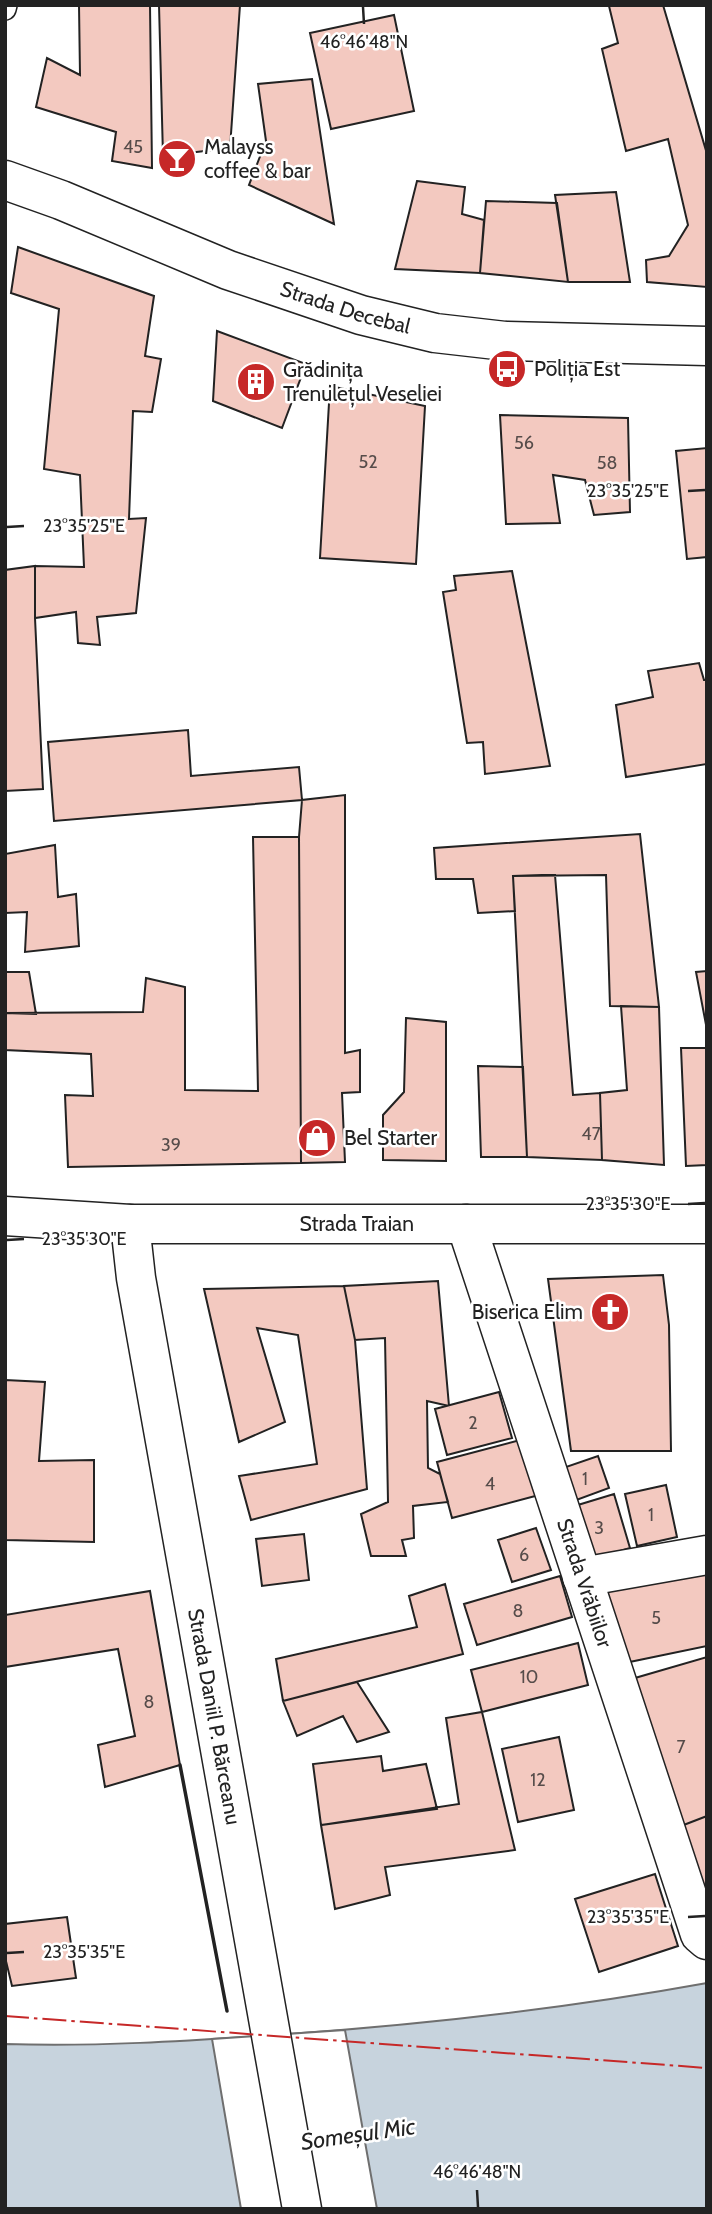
<svg xmlns="http://www.w3.org/2000/svg" width="712" height="2214" viewBox="0 0 712 2214" font-family="Cabin,sans-serif">
  <style>
    .water { fill: #c7d3dd; stroke: #6f6f6f; stroke-width: 2 }
    .pier { fill: #fff; stroke: #6f6f6f; stroke-width: 2 }
    .building { fill: #f3c9c0; stroke: #222; stroke-width: 2 }
    .lines { fill: none; stroke-linecap: round; stroke-linejoin: round }
    .service-casing { stroke: #222; stroke-width: 24 }
    .minor-casing { stroke: #222; stroke-width: 41 }
    .tertiary-casing { stroke: #222; stroke-width: 41 }
    .secondary-casing { stroke: #222; stroke-width: 41 }
    .service { stroke: #fff; stroke-width: 21 }
    .minor { stroke: #fff; stroke-width: 38 }
    .tertiary { stroke: #fff; stroke-width: 38 }
    .secondary { stroke: #fff; stroke-width: 38 }
    .wall { stroke: #222; stroke-width: 3.5 }
    .power { stroke: #c62828; stroke-width: 2; stroke-dasharray: 24 5 3.5 5; stroke-linecap: butt }
    .ticks { fill: none; stroke: #222; stroke-width: 2.5 }
    .labels { text-anchor: middle; stroke-width: 5; stroke-linejoin: round; paint-order: stroke }
    .number-label { font-size: 18px; fill: #564c4a }
    .poi-label { font-size: 21px; fill: #222; stroke: #fff; text-anchor: start }
    .street-label { font-size: 21px; fill: #222; stroke: #fff }
    .water-label { font-size: 23px; font-style: italic; fill: #222; stroke: #fff }
    .ticks-label { font-size: 18px; text-anchor: middle; fill: #222; stroke: #fff; stroke-width: 5; stroke-linejoin: round; paint-order: stroke }
  </style>
  <rect width="100%" height="100%" fill="#fff"/>
  <path class="water" d="M 707,1983 L 707,2209 L 5,2209 L 5,2044 C 95,2047 185,2041 275,2035 C 420,2025 564,2009 707,1983 Z"/>
  <path class="pier" d="M 345,2030 L 377,2209 L 241,2209 L 212,2039 Z"/>
  <path class="building" d="M 79,5 L 150,5 L 152,168 L 112,161 L 116,132 L 36,107 L 47,58 L 80,75 Z
    M 159,5 L 240,5 L 230,148 L 163,156 Z
    M 611,5 L 663,5 L 707,154 L 707,287 L 647,282 L 646,260 L 669,256 L 688,225 L 668,139 L 626,151 L 602,49 L 618,43 L 609,6 Z
    M 394,15 L 414,111 L 331,129 L 310,33 Z
    M 312,79 L 334,224 L 249,185 L 266,141 L 258,84 Z
    M 417,181 L 465,187 L 462,214 L 484,220 L 480,273 L 395,269 Z
    M 616,192 L 630,282 L 568,282 L 555,195 Z
    M 486,201 L 557,203 L 568,282 L 480,273 Z
    M 18,247 L 154,296 L 145,356 L 161,359 L 152,412 L 133,411 L 129,519 L 146,518 L 136,613 L 97,617 L 100,645 L 78,643 L 76,612 L 35,618 L 35,566 L 84,567 L 80,475 L 44,469 L 59,309 L 11,293 Z
    M 217,331 L 306,364 L 282,428 L 213,401 Z
    M 330,386 L 425,406 L 416,564 L 320,558 Z
    M 500,415 L 628,418 L 630,512 L 594,515 L 585,480 L 553,475 L 560,523 L 506,524 Z
    M 707,448 L 707,557 L 687,559 L 676,451 Z
    M 35,566 L 35,618 L 43,789 L 5,791 L 5,570 Z
    M 512,571 L 550,766 L 485,774 L 483,742 L 467,743 L 443,592 L 456,590 L 454,576 Z
    M 699,663 L 704,680 L 707,680 L 707,764 L 626,777 L 616,705 L 653,697 L 648,671 Z
    M 188,730 L 191,776 L 299,767 L 302,800 L 54,821 L 48,742 Z
    M 345,795 L 345,1053 L 360,1050 L 360,1092 L 342,1093 L 345,1162 L 301,1163 L 299,837 L 302,800 Z
    M 640,834 L 659,1007 L 610,1006 L 606,875 L 513,876 L 515,911 L 478,913 L 473,879 L 436,879 L 434,848 Z
    M 253,837 L 299,837 L 301,1163 L 68,1167 L 65,1095 L 93,1096 L 91,1054 L 5,1050 L 5,1013 L 143,1012 L 146,978 L 185,987 L 185,1090 L 258,1091 Z
    M 55,845 L 58,897 L 76,894 L 79,946 L 25,952 L 27,912 L 5,913 L 5,854 Z
    M 555,875 L 573,1095 L 600,1093 L 602,1160 L 527,1157 L 513,876 Z
    M 707,971 L 707,1030 L 696,972 Z
    M 5,972 L 29,972 L 36,1014 L 5,1013 Z
    M 621,1006 L 659,1007 L 664,1165 L 602,1160 L 600,1093 L 627,1090 Z
    M 406,1018 L 446,1022 L 446,1161 L 383,1160 L 383,1115 L 404,1092 Z
    M 681,1048 L 707,1048 L 707,1165 L 686,1166 Z
    M 478,1066 L 523,1067 L 527,1157 L 481,1157 Z
    M 663,1275 L 669,1325 L 671,1451 L 571,1451 L 548,1279 Z
    M 438,1281 L 449,1406 L 427,1401 L 428,1468 L 440,1474 L 448,1502 L 413,1506 L 414,1538 L 402,1540 L 406,1556 L 371,1556 L 361,1514 L 388,1502 L 385,1338 L 355,1340 L 344,1286 Z
    M 344,1286 L 355,1340 L 367,1489 L 251,1520 L 239,1476 L 317,1464 L 298,1335 L 257,1328 L 285,1422 L 239,1442 L 204,1289 Z
    M 5,1380 L 45,1382 L 39,1461 L 94,1460 L 94,1542 L 5,1540 Z
    M 499,1392 L 512,1438 L 447,1455 L 435,1409 Z
    M 524,1439 L 539,1495 L 452,1518 L 437,1462 Z
    M 598,1456 L 609,1488 L 571,1502 L 560,1469 Z
    M 666,1485 L 677,1537 L 637,1546 L 625,1494 Z
    M 614,1494 L 630,1548 L 584,1562 L 568,1508 Z
    M 536,1528 L 551,1570 L 512,1582 L 498,1540 Z
    M 304,1534 L 309,1580 L 262,1586 L 256,1539 Z
    M 707,1567 L 707,1646 L 615,1665 L 599,1590 Z
    M 560,1576 L 572,1617 L 477,1645 L 464,1604 Z
    M 445,1584 L 463,1654 L 283,1701 L 276,1659 L 417,1627 L 409,1596 Z
    M 150,1591 L 180,1765 L 105,1787 L 98,1745 L 135,1736 L 118,1649 L 5,1667 L 5,1615 Z
    M 578,1643 L 588,1685 L 482,1712 L 471,1670 Z
    M 707,1657 L 707,1816 L 681,1826 L 635,1678 Z
    M 357,1682 L 389,1732 L 357,1742 L 343,1716 L 297,1736 L 283,1701 Z
    M 482,1712 L 515,1850 L 385,1867 L 390,1895 L 335,1909 L 321,1825 L 459,1804 L 446,1718 Z
    M 559,1737 L 574,1810 L 518,1822 L 502,1749 Z
    M 381,1756 L 383,1771 L 426,1764 L 437,1809 L 321,1825 L 313,1764 Z
    M 707,1816 L 707,1897 L 681,1826 Z
    M 655,1874 L 678,1946 L 599,1972 L 575,1899 Z
    M 67,1917 L 76,1978 L 12,1986 L 5,1957 L 5,1924 Z"/>
  <g class="lines">
    <defs>
      <path id="service" d="M 5,9 L 6,5"/>
      <g id="minor">
        <path id="s1" d="M 466,1224 L 700,1934 L 707,1940"/>
        <path d="M 582,1577 L 707,1555"/>
      </g>
      <g id="tertiary">
        <path id="s2" d="M 5,180 L 61,200 L 228,270 L 361,315 L 435,333 L 505,341 L 707,346"/>
      </g>
      <g id="secondary">
        <path id="s3" d="M 5,1216 L 130,1224 L 707,1224"/>
        <path id="s4" d="M 130,1224 L 136,1278 L 302,2209"/>
      </g>
    </defs>
    <use href="#service" class="service-casing"/>
    <use href="#minor" class="minor-casing"/>
    <use href="#tertiary" class="tertiary-casing"/>
    <use href="#secondary" class="secondary-casing"/>
    <use href="#service" class="service"/>
    <use href="#minor" class="minor"/>
    <use href="#tertiary" class="tertiary"/>
    <use href="#secondary" class="secondary"/>
    <path class="wall" d="M 180,1765 L 227,2011"/>
    <path class="power" d="M 5,2016 L 707,2068"/>
  </g>
  <path class="ticks" d="M 363,7 L 364,24M 688,491 L 705,490M 7,527 L 24,526M 688,1204 L 705,1203M 7,1240 L 24,1239M 688,1917 L 705,1916M 7,1953 L 24,1952M 477,2190 L 478,2207"/>
  <defs>
    <symbol id="bar-disc" viewBox="-11 -11 22 22"><circle r="9.5" fill="#c62828" stroke="#fff"/><path d="M-6-5H6L.8 .8V4.5H3.5V6h-7V4.5H-.8V.8Z" fill="#fff"/></symbol>
    <symbol id="bus-disc" viewBox="-11 -11 22 22"><circle r="9.5" fill="#c62828" stroke="#fff"/><path d="M-5-6H5V4H4V6H2V4H-2V6H-4V4H-5ZM-3.5-4V0h7V-4ZM-3.5 1.2v1.5H-2V1.2ZM2 1.2v1.5H3.5V1.2Z" fill="#fff"/></symbol>
    <symbol id="building-disc" viewBox="-11 -11 22 22"><circle r="9.5" fill="#c62828" stroke="#fff"/><path d="M-4-6H4V6H1V3H-1V6H-4ZM-2.5-4.3h1.7v1.8h-1.7ZM.8-4.3h1.7v1.8H.8ZM-2.5-1h1.7V.8h-1.7ZM.8-1h1.7V.8H.8Z" fill="#fff"/></symbol>
    <symbol id="shop-disc" viewBox="-11 -11 22 22"><circle r="9.5" fill="#c62828" stroke="#fff"/><path d="M-5-2.5h2.3a2.7 3.5 0 0 1 5.4 0H5L5.5 6h-11ZM-1.5-2.5h3a1.5 2.3 0 0 0-3 0Z" fill="#fff"/></symbol>
    <symbol id="church-disc" viewBox="-11 -11 22 22"><circle r="9.5" fill="#c62828" stroke="#fff"/><path d="M-1.2-6h2.4v3.5h3.3v2.4h-3.3V6h-2.4V-.1h-3.3v-2.4h3.3Z" fill="#fff"/></symbol>
  </defs>
  <g fill-rule="evenodd">
    <use href="#bar-disc" x="155" y="137" width="44" height="44"/>
    <use href="#bus-disc" x="485" y="347" width="44" height="44"/>
    <use href="#building-disc" x="234" y="360" width="44" height="44"/>
    <use href="#shop-disc" x="295" y="1116" width="44" height="44"/>
    <use href="#church-disc" x="588" y="1290" width="44" height="44"/>
  </g>
  <g class="labels">
    <g class="number-label">
      <text x="133" y="153">45</text>
      <text x="524" y="449">56</text>
      <text x="368" y="468">52</text>
      <text x="607" y="469">58</text>
      <text x="591" y="1140">47</text>
      <text x="171" y="1151">39</text>
      <text x="473" y="1429">2</text>
      <text x="585" y="1485">1</text>
      <text x="490" y="1490">4</text>
      <text x="651" y="1521">1</text>
      <text x="599" y="1534">3</text>
      <text x="524" y="1561">6</text>
      <text x="518" y="1617">8</text>
      <text x="656" y="1624">5</text>
      <text x="529" y="1683">10</text>
      <text x="149" y="1708">8</text>
      <text x="681" y="1753">7</text>
      <text x="538" y="1786">12</text>
    </g>
    <g class="poi-label">
      <text x="204" y="154">Malayss<tspan x="204" dy="24">coffee &amp; bar</tspan></text>
      <text x="534" y="376">Poliția Est</text>
      <text x="283" y="377">Grădinița<tspan x="283" dy="24">Trenulețul Veseliei</tspan></text>
      <text x="344" y="1145">Bel Starter</text>
      <text x="583" y="1319" text-anchor="end">Biserica Elim</text>
    </g>
    <g class="street-label">
      <text dy="7" stroke="none"><textPath href="#s2" startOffset="364">Strada Decebal</textPath></text>
      <text dy="7" stroke="none"><textPath href="#s3" startOffset="352">Strada Traian</textPath></text>
      <text dy="7" stroke="none"><textPath href="#s1" startOffset="378">Strada Vrăbiilor</textPath></text>
      <text dy="7" stroke="none"><textPath href="#s4" startOffset="500">Strada Daniil P. Bărceanu</textPath></text>
    </g>
    <g class="water-label">
      <text transform="translate(358 2134) rotate(-8)" y="8">Someșul Mic</text>
    </g>
  </g>
  <g class="ticks-label">
    <text x="364" y="48">46°46'48"N</text>
    <text x="628" y="497">23°35'25"E</text>
    <text x="84" y="532">23°35'25"E</text>
    <text x="628" y="1210">23°35'30"E</text>
    <text x="84" y="1245">23°35'30"E</text>
    <text x="628" y="1923">23°35'35"E</text>
    <text x="84" y="1958">23°35'35"E</text>
    <text x="477" y="2178">46°46'48"N</text>
  </g>
  <rect width="712" height="2214" fill="none" stroke="#222222" stroke-width="14"/>
</svg>
